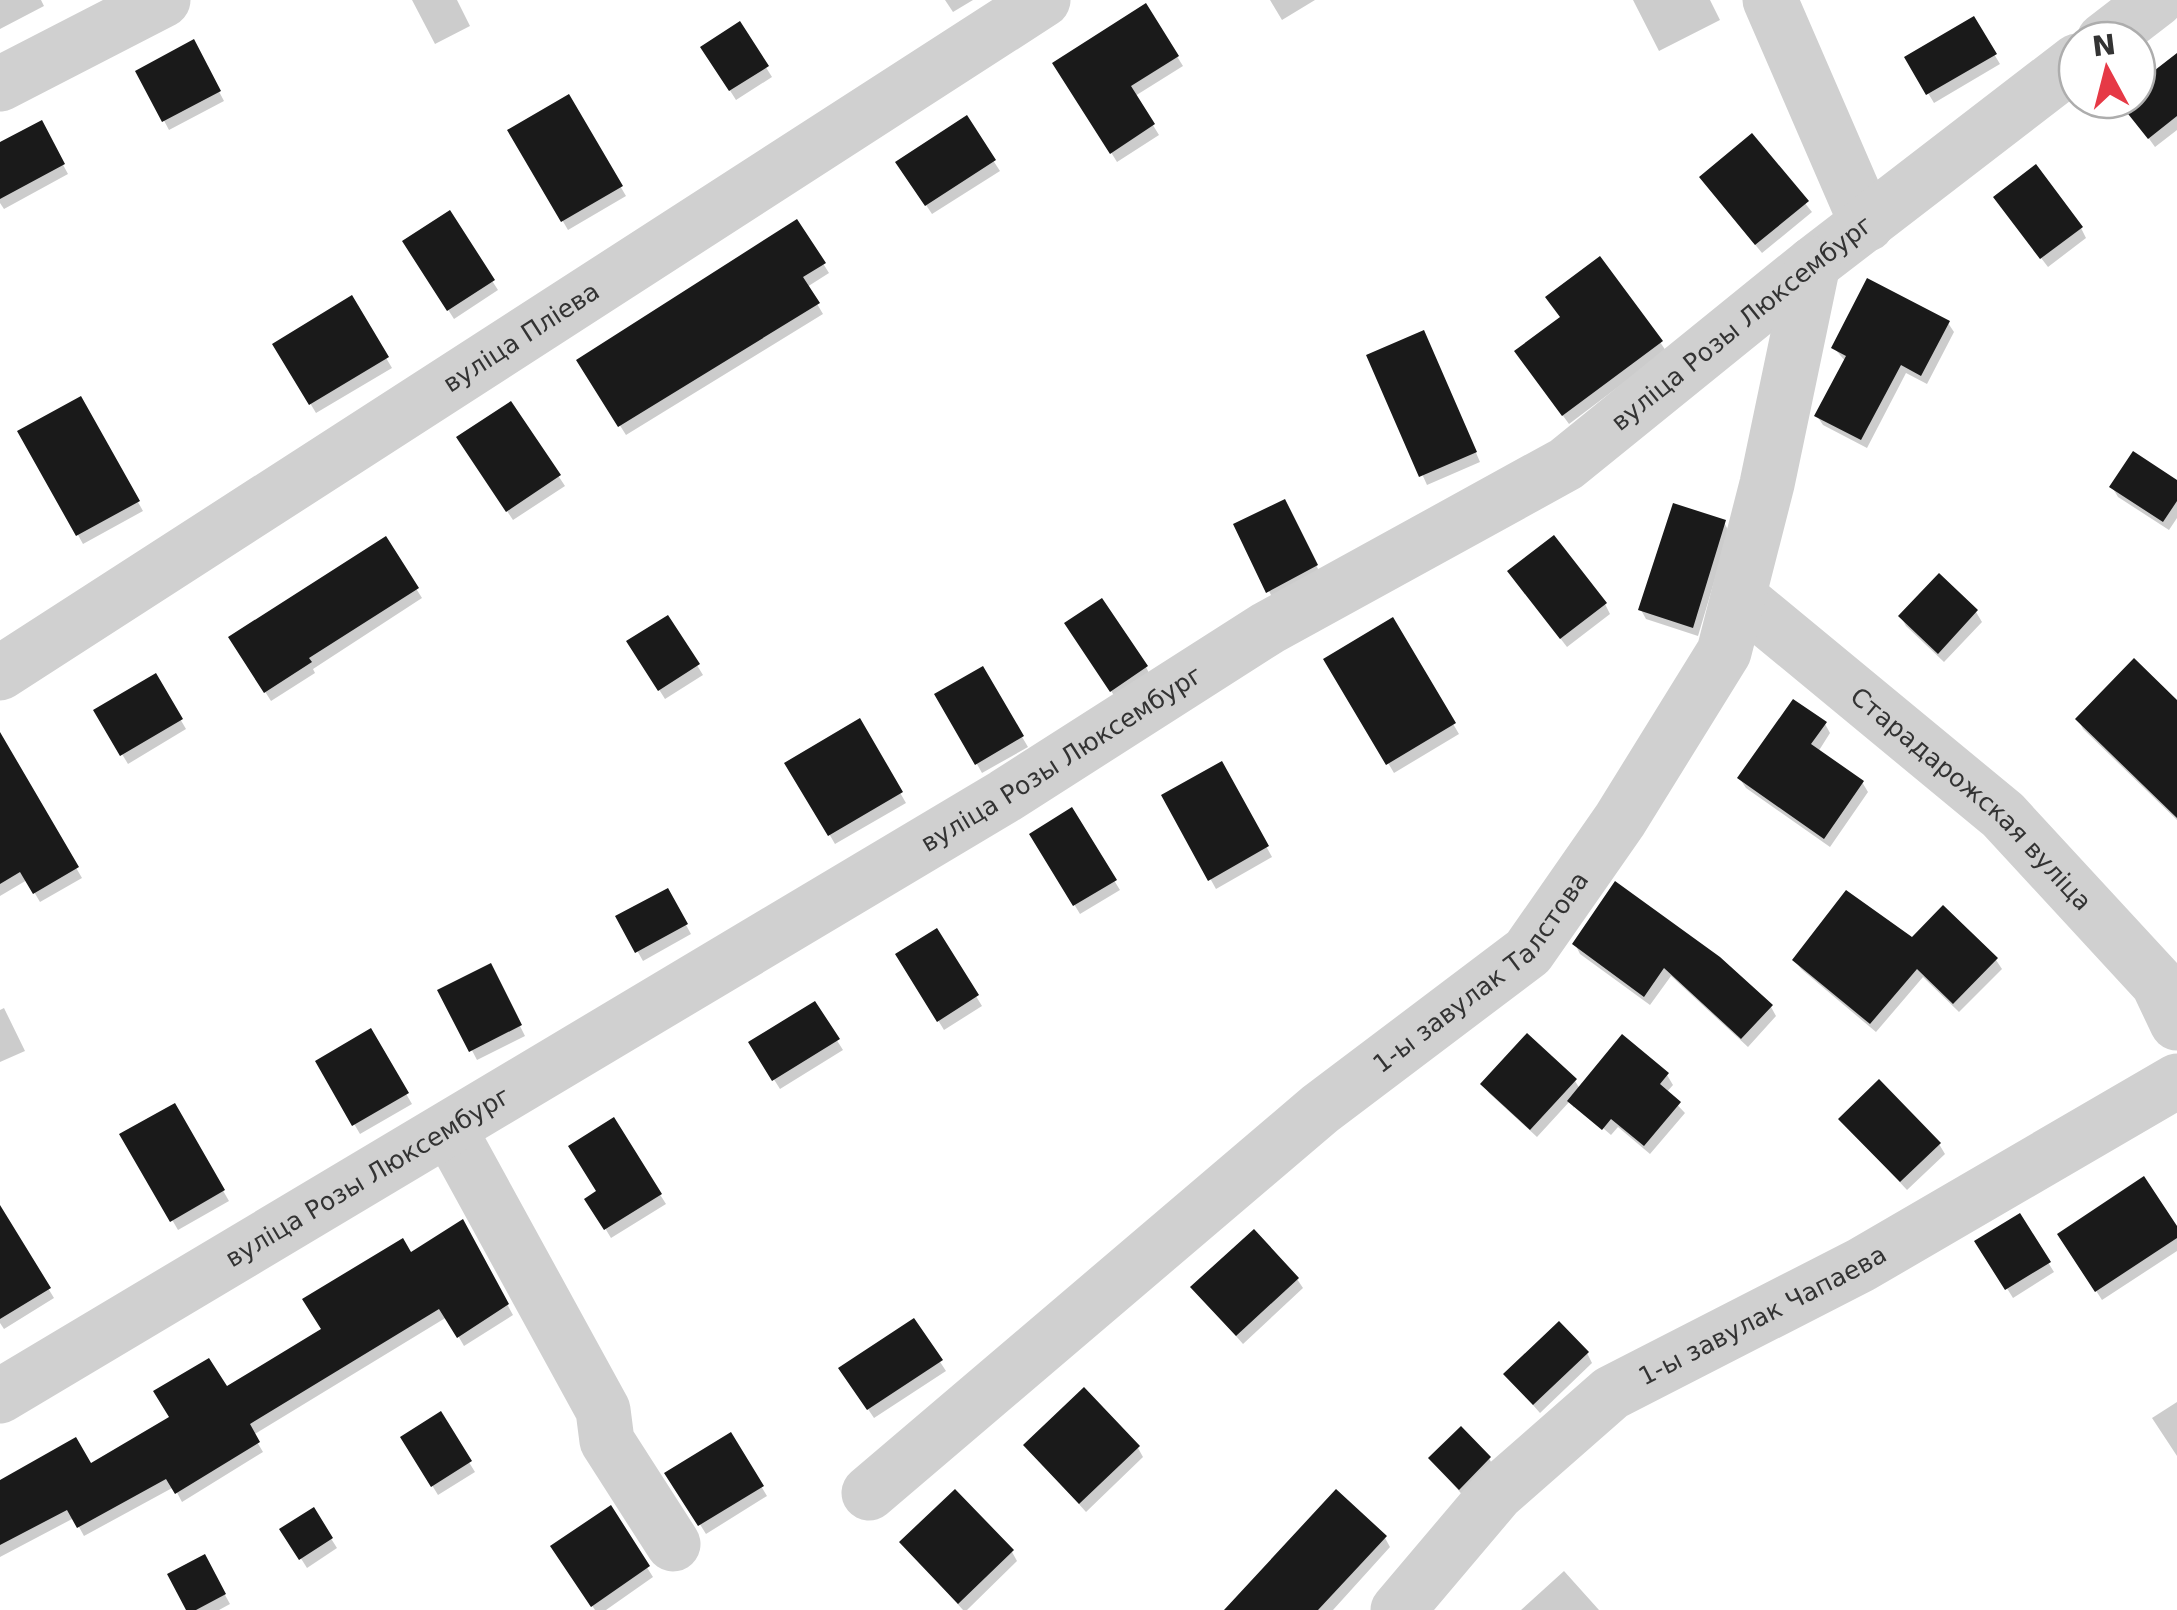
<svg xmlns="http://www.w3.org/2000/svg" width="2177" height="1610" viewBox="0 0 2177 1610" font-family="'DejaVu Sans',sans-serif">
  <style>
    .shadow { fill: #0003 }
    .building { fill: #1a1a1a }
    .lines { fill: none; stroke-linecap: round; stroke-linejoin: round }
    .minor { stroke: #d0d0d0; stroke-width: 55 }
    .labels { text-anchor: middle; stroke-width: 10; stroke-linejoin: round; paint-order: stroke }
    .street-label { font-size: 25px; fill: #333; stroke: #fff }
  </style>
  <rect width="100%" height="100%" fill="#fff"/>
  <path class="shadow" d="M 0,0 L 41,0 L 44,6 L 0,29 Z
    M 412,0 L 457,0 L 470,26 L 435,44 Z
    M 945,0 L 973,0 L 953,12 Z
    M 1270,0 L 1315,0 L 1282,20 Z
    M 1633,0 L 1710,0 L 1720,20 L 1659,51 Z
    M 1146,7 L 1183,66 L 1135,96 L 1159,135 L 1117,162 L 1056,64 Z
    M 1973,19 L 2000,64 L 1934,103 L 1907,58 Z
    M 739,24 L 772,77 L 736,100 L 703,48 Z
    M 193,42 L 224,101 L 169,130 L 138,72 Z
    M 2177,59 L 2177,130 L 2155,147 L 2121,100 L 2137,100 L 2137,87 Z
    M 568,97 L 626,196 L 568,230 L 510,131 Z
    M 966,119 L 1000,171 L 932,214 L 904,172 Z
    M 41,124 L 68,174 L 4,209 L 0,203 L 0,145 Z
    M 1752,137 L 1812,212 L 1762,253 L 1708,187 Z
    M 2002,207 L 2081,228 L 2086,238 L 2048,267 Z
    M 449,214 L 498,290 L 454,319 L 405,242 Z
    M 797,222 L 829,273 L 807,287 L 823,314 L 626,435 L 579,361 Z
    M 351,298 L 392,368 L 316,413 L 275,345 Z
    M 1948,323 L 1954,332 L 1927,384 L 1906,373 L 1867,448 L 1823,425 L 1817,416 L 1846,362 L 1834,348 Z
    M 1660,342 L 1666,351 L 1569,424 L 1523,361 Z
    M 1429,343 L 1480,462 L 1427,485 L 1369,356 Z
    M 80,399 L 143,511 L 83,544 L 21,432 Z
    M 511,404 L 565,486 L 513,520 L 465,448 Z
    M 2177,483 L 2177,518 L 2169,530 L 2118,497 L 2112,487 Z
    M 1290,512 L 1321,575 L 1274,601 L 1236,526 Z
    M 1724,522 L 1729,532 L 1698,636 L 1646,619 L 1641,610 Z
    M 385,539 L 422,598 L 313,669 L 315,673 L 271,701 L 231,638 Z
    M 1939,576 L 1976,612 L 1982,622 L 1944,662 L 1906,626 L 1901,617 Z
    M 1516,581 L 1605,604 L 1610,614 L 1567,647 Z
    M 668,618 L 703,675 L 665,699 L 629,642 Z
    M 1392,621 L 1459,734 L 1394,773 L 1327,660 Z
    M 1073,633 L 1146,667 L 1151,677 L 1117,700 Z
    M 982,669 L 1028,747 L 982,773 L 938,695 Z
    M 155,676 L 186,729 L 128,764 L 96,711 Z
    M 2177,703 L 2177,820 L 2083,729 L 2078,719 Z
    M 859,722 L 906,803 L 835,844 L 788,764 Z
    M 1825,724 L 1830,733 L 1818,752 L 1862,782 L 1868,792 L 1830,847 L 1746,788 L 1740,779 Z
    M 14,760 L 82,878 L 40,902 L 27,880 L 0,896 L 0,768 Z
    M 1221,764 L 1272,857 L 1216,889 L 1164,796 Z
    M 1071,811 L 1120,890 L 1080,914 L 1032,835 Z
    M 1616,885 L 1771,1007 L 1776,1016 L 1748,1047 L 1671,976 L 1650,1005 L 1580,954 L 1575,944 Z
    M 667,891 L 691,934 L 643,961 L 618,917 Z
    M 936,931 L 982,1006 L 944,1030 L 898,955 Z
    M 1912,940 L 1996,960 L 2002,969 L 1959,1012 L 1923,977 L 1876,1032 L 1801,969 L 1795,960 Z
    M 495,976 L 525,1036 L 477,1060 L 441,991 Z
    M 814,1004 L 843,1050 L 780,1089 L 751,1043 Z
    M 4,1008 L 25,1051 L 0,1062 L 0,1010 Z
    M 370,1032 L 412,1104 L 360,1134 L 318,1062 Z
    M 1667,1075 L 1673,1085 L 1666,1093 L 1685,1113 L 1650,1154 L 1618,1127 L 1611,1135 L 1574,1103 L 1574,1108 L 1570,1101 L 1537,1137 L 1489,1093 L 1483,1084 L 1575,1081 L 1580,1089 Z
    M 174,1106 L 229,1201 L 178,1230 L 123,1135 Z
    M 1841,1119 L 1939,1144 L 1945,1154 L 1907,1190 Z
    M 613,1120 L 666,1204 L 611,1238 L 588,1200 L 599,1192 Z
    M 0,1209 L 54,1298 L 4,1329 L 0,1323 Z
    M 2019,1216 L 2054,1272 L 2013,1298 L 1978,1242 Z
    M 462,1222 L 513,1315 L 464,1346 L 447,1317 L 253,1435 L 263,1452 L 182,1502 L 174,1487 L 84,1536 L 74,1518 L 0,1557 L 0,1481 L 90,1466 L 324,1330 L 410,1255 Z
    M 2177,1230 L 2177,1251 L 2102,1300 L 2066,1244 Z
    M 1297,1279 L 1303,1288 L 1243,1344 L 1193,1287 Z
    M 913,1321 L 946,1371 L 874,1418 L 847,1378 Z
    M 1587,1353 L 1592,1363 L 1540,1413 L 1506,1374 Z
    M 2177,1402 L 2177,1456 L 2152,1418 Z
    M 440,1415 L 475,1472 L 438,1495 L 403,1438 Z
    M 730,1435 L 767,1496 L 706,1534 L 668,1473 Z
    M 1026,1445 L 1138,1448 L 1143,1457 L 1086,1512 Z
    M 1431,1458 L 1489,1458 L 1494,1468 L 1465,1498 Z
    M 610,1509 L 653,1577 L 606,1610 L 595,1610 L 559,1556 Z
    M 313,1510 L 337,1548 L 307,1568 L 283,1530 Z
    M 1385,1538 L 1390,1547 L 1333,1610 L 1228,1610 Z
    M 903,1543 L 1012,1552 L 1017,1561 L 967,1610 L 963,1610 Z
    M 204,1557 L 230,1604 L 219,1610 L 189,1610 Z
    M 1564,1571 L 1599,1610 L 1521,1610 Z"/>
  <path class="building" d="M 1146,3 L 1179,56 L 1131,86 L 1155,124 L 1110,154 L 1052,63 Z
    M 1974,16 L 1997,54 L 1926,95 L 1904,57 Z
    M 740,21 L 769,66 L 729,91 L 700,47 Z
    M 194,39 L 221,91 L 162,122 L 135,71 Z
    M 2177,53 L 2177,116 L 2148,139 L 2117,100 L 2137,100 L 2137,84 Z
    M 569,94 L 623,186 L 561,222 L 507,130 Z
    M 967,115 L 996,160 L 925,206 L 895,162 Z
    M 42,120 L 65,164 L 0,199 L 0,142 Z
    M 1752,133 L 1809,201 L 1755,245 L 1699,177 Z
    M 2036,164 L 2083,227 L 2040,259 L 1993,197 Z
    M 450,210 L 495,280 L 447,311 L 402,241 Z
    M 797,219 L 826,263 L 803,277 L 820,303 L 618,427 L 576,360 Z
    M 1600,256 L 1663,341 L 1562,416 L 1514,351 L 1560,317 L 1545,297 Z
    M 1867,278 L 1950,321 L 1921,376 L 1901,365 L 1861,440 L 1814,416 L 1846,356 L 1831,348 Z
    M 352,295 L 389,357 L 309,405 L 272,344 Z
    M 1424,330 L 1477,452 L 1419,477 L 1366,355 Z
    M 81,396 L 140,501 L 76,536 L 17,431 Z
    M 511,401 L 561,475 L 506,512 L 456,437 Z
    M 2133,451 L 2177,480 L 2177,501 L 2163,522 L 2109,487 Z
    M 1285,499 L 1318,565 L 1266,593 L 1233,524 Z
    M 1673,503 L 1726,520 L 1693,628 L 1638,610 Z
    M 1554,535 L 1607,603 L 1560,639 L 1507,571 Z
    M 386,536 L 419,588 L 309,658 L 312,662 L 264,693 L 228,637 Z
    M 1939,573 L 1978,610 L 1938,654 L 1898,616 Z
    M 1102,598 L 1148,666 L 1110,692 L 1064,623 Z
    M 668,615 L 700,664 L 658,691 L 626,641 Z
    M 1393,617 L 1456,723 L 1386,765 L 1323,659 Z
    M 2134,658 L 2177,700 L 2177,818 L 2075,719 Z
    M 983,666 L 1024,736 L 975,765 L 934,694 Z
    M 156,673 L 183,719 L 120,756 L 93,710 Z
    M 1793,699 L 1827,722 L 1811,744 L 1864,781 L 1824,839 L 1737,778 Z
    M 860,718 L 903,792 L 828,836 L 784,763 Z
    M 0,732 L 79,867 L 33,894 L 20,872 L 0,884 Z
    M 1222,761 L 1269,846 L 1208,881 L 1161,795 Z
    M 1072,807 L 1117,880 L 1073,906 L 1029,834 Z
    M 1615,881 L 1720,957 L 1773,1005 L 1741,1039 L 1664,968 L 1644,997 L 1572,944 Z
    M 668,888 L 688,924 L 635,953 L 615,916 Z
    M 1846,890 L 1912,937 L 1943,905 L 1998,958 L 1953,1004 L 1917,969 L 1870,1024 L 1792,960 Z
    M 937,928 L 979,995 L 937,1022 L 895,954 Z
    M 491,963 L 522,1025 L 469,1052 L 437,990 Z
    M 815,1001 L 840,1039 L 772,1081 L 748,1042 Z
    M 371,1028 L 409,1093 L 352,1126 L 315,1061 Z
    M 1527,1033 L 1577,1079 L 1530,1130 L 1480,1084 Z
    M 1622,1034 L 1669,1073 L 1660,1084 L 1681,1102 L 1644,1146 L 1611,1119 L 1602,1130 L 1567,1101 Z
    M 1879,1079 L 1941,1143 L 1900,1182 L 1838,1119 Z
    M 175,1103 L 225,1190 L 170,1222 L 119,1134 Z
    M 614,1117 L 662,1194 L 604,1230 L 584,1199 L 596,1191 L 568,1146 Z
    M 2144,1176 L 2177,1226 L 2177,1238 L 2095,1292 L 2057,1234 Z
    M 0,1205 L 51,1288 L 0,1319 Z
    M 2020,1213 L 2051,1262 L 2005,1290 L 1974,1241 Z
    M 463,1219 L 509,1304 L 457,1338 L 439,1309 L 250,1424 L 260,1442 L 175,1494 L 166,1479 L 77,1528 L 67,1510 L 0,1545 L 0,1480 L 76,1437 L 91,1463 L 169,1417 L 153,1391 L 209,1358 L 227,1386 L 321,1329 L 302,1299 L 403,1238 L 411,1252 Z
    M 1254,1229 L 1299,1278 L 1236,1336 L 1190,1287 Z
    M 914,1318 L 943,1360 L 867,1410 L 838,1368 Z
    M 1559,1321 L 1589,1352 L 1533,1405 L 1503,1374 Z
    M 1084,1387 L 1140,1446 L 1079,1504 L 1023,1445 Z
    M 441,1411 L 472,1461 L 431,1487 L 400,1437 Z
    M 1461,1426 L 1491,1457 L 1459,1490 L 1428,1458 Z
    M 731,1432 L 764,1486 L 698,1526 L 664,1473 Z
    M 955,1489 L 1014,1550 L 958,1604 L 899,1542 Z
    M 1336,1489 L 1387,1536 L 1318,1610 L 1224,1610 Z
    M 611,1505 L 650,1566 L 591,1607 L 550,1546 Z
    M 314,1507 L 333,1538 L 299,1560 L 279,1529 Z
    M 205,1554 L 226,1594 L 196,1610 L 186,1610 L 167,1574 Z"/>
  <g class="lines">
    <g class="minor">
      <path d="M 1770,0 L 1867,224"/>
      <path d="M 2104,40 L 2156,0"/>
      <path d="M 0,84 L 163,0"/>
      <path id="s1" d="M 1739,597 L 2003,815 L 2158,983 L 2177,1023"/>
      <path id="s2" d="M 0,673 L 1043,0"/>
      <path d="M 449,1129 L 603,1410 L 607,1441 L 673,1544"/>
      <path id="s3" d="M 0,1396 L 1005,796 L 1268,628 L 1566,464 L 1813,264 L 2077,61"/>
      <path id="s4" d="M 869,1493 L 1320,1109 L 1528,952 L 1620,820 L 1724,652 L 1767,484 L 1813,264"/>
      <path id="s5" d="M 1398,1610 L 1497,1493 L 1611,1393 L 1861,1265 L 2177,1081"/>
    </g>
  </g>
  <g class="labels">
    <g class="street-label">
      <text dy="9" stroke="none"><textPath href="#s3" startOffset="2048">вуліца Розы Люксембург</textPath></text>
      <text dy="9" stroke="none"><textPath href="#s2" startOffset="620">вуліца Пліева</textPath></text>
      <text dy="9" stroke="none"><textPath href="#s3" startOffset="1238">вуліца Розы Люксембург</textPath></text>
      <text dy="9" stroke="none"><textPath href="#s1" startOffset="308">Старадарожская вуліца</textPath></text>
      <text dy="9" stroke="none"><textPath href="#s4" startOffset="805">1-ы завулак Талстова</textPath></text>
      <text dy="9" stroke="none"><textPath href="#s3" startOffset="428">вуліца Розы Люксембург</textPath></text>
      <text dy="9" stroke="none"><textPath href="#s5" startOffset="475">1-ы завулак Чапаева</textPath></text>
    </g>
  </g>
  <g transform="translate(2107 70) rotate(353)"><circle r="48" fill="#ffffff" stroke="#adadad" stroke-width="2.5"/>
  <path d="M0-8L18 38L0 25L-18 38Z" fill="#e63946"/>
  <text y="-15" font-size="28" font-weight="bold" text-anchor="middle" fill="#333333">N</text>
  </g>
</svg>
